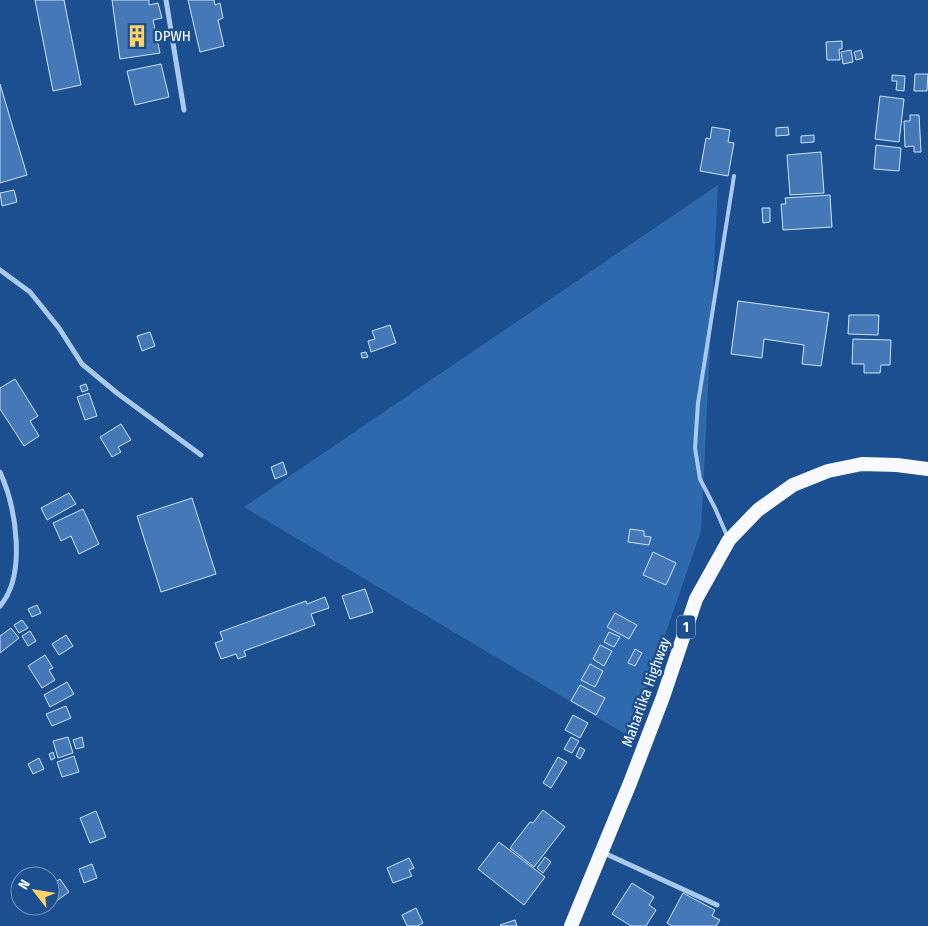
<svg xmlns="http://www.w3.org/2000/svg" width="928" height="926" viewBox="0 0 928 926" font-family="'Fira Sans Condensed',sans-serif">
  <style>
    .green { fill: #2e69ad }
    .building { fill: #4478b7; stroke: #cfe3fa }
    .lines { fill: none; stroke-linecap: round; stroke-linejoin: round }
    .service { stroke: #a9c9ee; stroke-width: 4 }
    .minor { stroke: #a9c9ee; stroke-width: 5 }
    .trunk { stroke: #f8faff; stroke-width: 14 }
    .labels { text-anchor: middle; stroke-width: 5; stroke-linejoin: round; paint-order: stroke }
    .shield { fill: #1b4f8f; stroke: #bbcadd; stroke-width: 1 }
    .shield-label { font-size: 14px; font-weight: bold; fill: #fff }
    .poi-label { font-size: 15px; fill: #fff; stroke: #1b4f8f; text-anchor: start }
    .street-label { font-size: 15px; fill: #fff; stroke: #1b4f8f }
  </style>
  <rect width="100%" height="100%" fill="#1b4f8f"/>
  <path class="green" d="M 718,185 L 701,531 L 630,737 L 244,507 Z"/>
  <path class="building" d="M 35,0 L 64,0 L 81,85 L 53,91 Z
    M 112,0 L 149,0 L 149,5 L 158,3 L 162,18 L 153,20 L 160,53 L 120,59 Z
    M 188,0 L 214,0 L 215,5 L 220,3 L 223,18 L 218,20 L 224,46 L 200,52 Z
    M 842,41 L 842,49 L 839,49 L 840,60 L 827,60 L 826,42 Z
    M 851,50 L 853,62 L 843,64 L 841,52 Z
    M 861,50 L 863,58 L 856,60 L 854,52 Z
    M 161,64 L 169,97 L 135,105 L 127,71 Z
    M 915,74 L 928,74 L 927,91 L 914,91 Z
    M 892,75 L 905,76 L 904,91 L 896,90 L 897,81 L 892,81 Z
    M 0,84 L 27,175 L 0,183 Z
    M 880,96 L 904,99 L 899,142 L 875,139 Z
    M 910,115 L 919,115 L 921,152 L 914,152 L 914,146 L 905,147 L 904,121 L 910,121 Z
    M 712,127 L 730,130 L 728,142 L 734,143 L 728,176 L 700,171 L 706,138 L 710,139 Z
    M 788,127 L 789,135 L 776,136 L 776,128 Z
    M 814,135 L 814,142 L 801,143 L 801,136 Z
    M 876,145 L 901,148 L 899,171 L 874,169 Z
    M 821,152 L 824,193 L 790,195 L 787,155 Z
    M 14,190 L 17,202 L 2,206 L 0,193 Z
    M 830,195 L 832,227 L 783,230 L 781,204 L 786,204 L 785,198 Z
    M 762,208 L 770,208 L 770,222 L 763,223 Z
    M 738,301 L 829,313 L 821,366 L 802,364 L 804,345 L 764,339 L 762,358 L 731,354 Z
    M 849,315 L 879,315 L 878,335 L 848,334 Z
    M 390,325 L 396,343 L 371,352 L 368,341 L 375,339 L 372,331 Z
    M 150,332 L 155,346 L 142,351 L 137,336 Z
    M 853,339 L 891,340 L 890,365 L 881,365 L 880,373 L 864,373 L 864,364 L 852,364 Z
    M 366,352 L 368,357 L 362,358 L 361,353 Z
    M 15,379 L 38,416 L 30,421 L 39,436 L 24,446 L 0,409 L 0,388 Z
    M 86,384 L 88,390 L 82,392 L 80,386 Z
    M 89,393 L 97,416 L 85,420 L 77,397 Z
    M 121,424 L 131,440 L 118,447 L 121,452 L 112,457 L 100,437 Z
    M 283,462 L 287,474 L 275,479 L 271,467 Z
    M 69,493 L 76,504 L 47,520 L 41,508 Z
    M 192,498 L 216,574 L 161,592 L 137,516 Z
    M 83,509 L 99,544 L 79,554 L 71,536 L 61,541 L 53,523 Z
    M 630,529 L 644,531 L 644,536 L 651,537 L 649,545 L 628,542 Z
    M 653,552 L 676,563 L 666,585 L 643,575 Z
    M 365,589 L 373,612 L 350,619 L 342,596 Z
    M 325,597 L 329,608 L 311,614 L 315,625 L 244,651 L 246,656 L 238,659 L 236,654 L 221,659 L 215,643 L 223,640 L 220,632 L 306,601 L 307,604 Z
    M 37,605 L 41,613 L 32,617 L 28,609 Z
    M 615,613 L 637,625 L 629,639 L 607,627 Z
    M 22,620 L 28,628 L 19,633 L 14,625 Z
    M 11,628 L 19,638 L 0,653 L 0,636 Z
    M 30,631 L 36,641 L 28,646 L 22,636 Z
    M 609,632 L 620,637 L 614,647 L 604,642 Z
    M 66,635 L 73,646 L 59,655 L 52,644 Z
    M 600,645 L 612,651 L 604,666 L 593,659 Z
    M 635,649 L 642,653 L 635,666 L 628,663 Z
    M 45,655 L 53,668 L 49,670 L 55,680 L 42,688 L 28,666 Z
    M 590,664 L 603,671 L 595,687 L 581,680 Z
    M 67,682 L 74,694 L 50,707 L 44,695 Z
    M 580,685 L 605,698 L 596,715 L 571,701 Z
    M 66,706 L 71,718 L 52,726 L 46,714 Z
    M 573,715 L 588,723 L 580,738 L 565,730 Z
    M 68,737 L 73,753 L 58,758 L 53,741 Z
    M 82,737 L 84,747 L 76,749 L 73,740 Z
    M 571,737 L 579,741 L 572,753 L 564,749 Z
    M 580,747 L 585,750 L 580,759 L 576,756 Z
    M 53,752 L 55,758 L 51,760 L 49,754 Z
    M 74,756 L 79,772 L 62,777 L 57,762 Z
    M 558,757 L 567,762 L 551,788 L 543,783 Z
    M 39,758 L 44,769 L 33,774 L 28,764 Z
    M 543,810 L 565,827 L 534,867 L 510,848 L 530,822 L 533,823 Z
    M 96,811 L 106,837 L 90,843 L 80,818 Z
    M 499,842 L 545,877 L 524,905 L 478,869 Z
    M 545,857 L 551,862 L 543,873 L 537,868 Z
    M 409,858 L 414,868 L 409,870 L 412,876 L 393,883 L 387,868 Z
    M 92,864 L 97,878 L 84,883 L 79,869 Z
    M 60,879 L 69,892 L 52,904 L 50,902 L 50,886 Z
    M 632,883 L 654,897 L 649,905 L 656,910 L 646,926 L 631,926 L 612,914 Z
    M 683,893 L 715,910 L 712,916 L 720,920 L 716,926 L 672,926 L 667,923 Z
    M 416,908 L 423,923 L 417,926 L 407,926 L 402,915 Z
    M 515,920 L 517,926 L 501,926 L 500,925 Z"/>
  <g class="lines">
    <path class="service" d="M 728,538 L 715,508 L 700,479 L 695,448 L 698,403 L 734,176"/>
    <path class="minor" d="M 166,0 L 184,110
      M 0,270 L 30,292 L 59,328 L 82,364 L 117,393 L 201,455
      M 0,472 C 16,507 27,575 0,606
      M 602,852 L 717,905"/>
    <path class="trunk" d="M 571,926 L 630,783 L 663,697 L 696,599 L 729,540 L 758,510 L 793,485 L 828,471 L 862,464 L 897,465 L 928,469"/>
  </g>
  <defs>
    <symbol id="building-bare" viewBox="-9 -9 18 18"><path d="M-4-6H4V6H1V3H-1V6H-4ZM-2.5-4.3h1.7v1.8h-1.7ZM.8-4.3h1.7v1.8H.8ZM-2.5-1h1.7V.8h-1.7ZM.8-1h1.7V.8H.8Z" fill="#ffd166" stroke="#1b4f8f" stroke-width="2.5" paint-order="stroke"/></symbol>
  </defs>
  <g fill-rule="evenodd">
    <use href="#building-bare" x="121" y="20" width="32" height="32"/>
  </g>
  <g class="labels">
    <rect class="shield" x="677" y="615.5" width="18" height="23" rx="4"/>
    <g class="shield-label">
      <text x="686" y="632">1</text>
    </g>
    <g class="poi-label">
      <text x="154" y="41">DPWH</text>
    </g>
    <g class="street-label">
      <text transform="translate(646 692) rotate(-70)" y="5">Maharlika Highway</text>
    </g>
  </g>
  <g transform="translate(35 891) rotate(301)"><circle r="24" fill="#1b4f8f" stroke="#7695bc"/>
  <path d="M0-4L9 19L0 12L-9 19Z" fill="#ffd166"/>
  <text y="-8" font-size="14" font-weight="bold" text-anchor="middle" fill="#ffffff">N</text>
  </g>
</svg>
